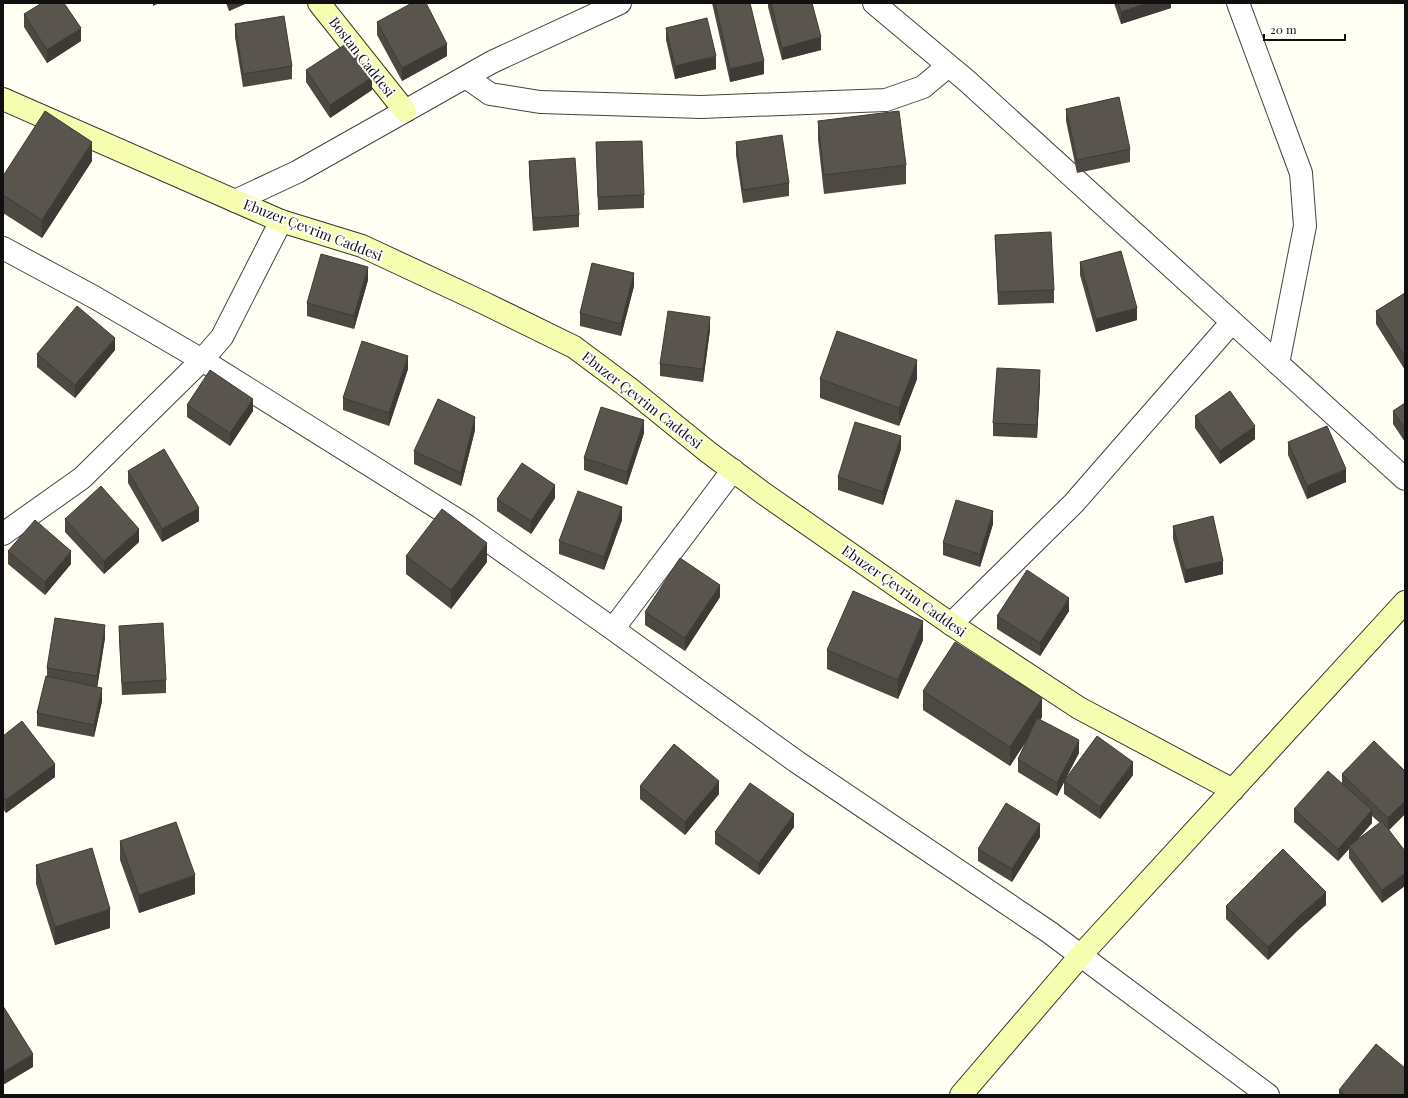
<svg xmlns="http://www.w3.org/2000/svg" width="1408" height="1098" viewBox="0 0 1408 1098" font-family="'Playfair Display',serif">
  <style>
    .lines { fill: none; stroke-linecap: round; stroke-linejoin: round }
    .street-casing { stroke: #434343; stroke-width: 24 }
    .secondary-casing { stroke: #323232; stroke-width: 24 }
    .street { stroke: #fff; stroke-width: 22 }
    .secondary { stroke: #f7fdb0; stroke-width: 22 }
    .wall { fill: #4d4842; fill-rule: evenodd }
    .shaded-wall { fill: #3e3b36 }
    .building { fill: #59544d; stroke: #3e3b36 }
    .labels { text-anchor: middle; stroke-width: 4; stroke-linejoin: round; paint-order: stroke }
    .street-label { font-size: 14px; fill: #101010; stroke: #fff }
  </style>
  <rect width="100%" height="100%" fill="#fffff4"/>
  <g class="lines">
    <defs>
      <path id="street" d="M 874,3 L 967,81 L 1405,479
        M 1238,3 L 1301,173 L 1305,226 L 1278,364
        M 466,77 L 490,94 L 540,102 L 701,107 L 886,100 L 923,87 L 948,66
        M 235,201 L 297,172 L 492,62 L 620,3
        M 3,248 L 94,297 L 202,360 L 467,526 L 613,629 L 797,762 L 1049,932 L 1268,1095
        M 3,534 L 82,478 L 202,360 L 222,337 L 281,221
        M 951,624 L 1074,503 L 1232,322
        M 613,629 L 733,470"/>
      <path id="secondary" d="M 319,3 L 405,111
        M 3,99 L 281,221 L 362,246 L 482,302 L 574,347 L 629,388 L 708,452 L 763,493 L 951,624 L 1079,708 L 1233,790
        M 961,1095 L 1081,955 L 1405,602"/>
    </defs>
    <use href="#street" class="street-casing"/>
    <use href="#secondary" class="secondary-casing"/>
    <use href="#street" class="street"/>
    <use href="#secondary" class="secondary"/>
  </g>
  <path class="wall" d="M 226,3 L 247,3 L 229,11 Z
    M 712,3 L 750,3 L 764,74 L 730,82 Z
    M 768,3 L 812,3 L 821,50 L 782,60 L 768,7 Z
    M 1114,3 L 1171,3 L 1171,8 L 1121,24 Z
    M 24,14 L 81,41 L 47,63 L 24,27 Z
    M 377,22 L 447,56 L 402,81 L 377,35 Z
    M 235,24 L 292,66 L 292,79 L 243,87 L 235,37 Z
    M 666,28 L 716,69 L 675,79 L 666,40 Z
    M 306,70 L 372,90 L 330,118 L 306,82 Z
    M 1066,109 L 1130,149 L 1130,162 L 1077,173 L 1066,121 Z
    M 818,121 L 906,165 L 906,184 L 824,194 L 818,140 Z
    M 596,142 L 644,195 L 644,208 L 598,210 Z
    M 736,142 L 789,183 L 789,196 L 743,203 L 736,155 Z
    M 92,161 L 42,238 L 3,213 L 3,176 Z
    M 529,161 L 579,215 L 579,227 L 533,231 L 529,174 Z
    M 995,235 L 1054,290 L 1054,303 L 998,305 Z
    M 1080,262 L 1137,320 L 1096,332 L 1080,275 Z
    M 368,280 L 354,329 L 307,316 L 307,303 Z
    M 634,286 L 621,336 L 580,326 L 580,313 Z
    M 1405,293 L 1405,370 L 1376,324 L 1376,311 Z
    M 710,330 L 703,382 L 660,376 L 660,364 Z
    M 115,350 L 75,398 L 37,367 L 37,354 Z
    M 408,369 L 389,426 L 343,410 L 343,398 Z
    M 820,379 L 917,379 L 899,426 L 820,398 Z
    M 1040,383 L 1037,438 L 993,436 L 993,423 Z
    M 1405,403 L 1405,442 L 1393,424 L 1393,411 Z
    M 187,405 L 253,411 L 230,446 L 187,417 Z
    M 1195,416 L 1255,439 L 1220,464 L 1195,428 Z
    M 475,430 L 461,486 L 414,464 L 414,451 Z
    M 644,433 L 627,485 L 584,470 L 584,458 Z
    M 1288,442 L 1346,482 L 1307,499 L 1288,455 Z
    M 901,449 L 883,505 L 838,490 L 838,477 Z
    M 128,471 L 199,521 L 162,542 L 128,483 Z
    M 555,498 L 531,534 L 497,511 L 497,499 Z
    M 65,519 L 139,542 L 104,574 L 65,532 Z
    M 622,520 L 604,570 L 559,554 L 559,541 Z
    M 993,524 L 980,567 L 943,555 L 943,543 Z
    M 1173,526 L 1223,574 L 1185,583 L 1173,539 Z
    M 8,551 L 71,564 L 45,595 L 8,564 Z
    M 406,556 L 487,562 L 451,609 L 406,574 Z
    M 720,597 L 685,651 L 645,625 L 645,612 Z
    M 1069,611 L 1040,656 L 997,629 L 997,616 Z
    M 119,626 L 166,680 L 166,693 L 122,695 L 119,639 Z
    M 105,638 L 97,687 L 102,701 L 94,737 L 37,726 L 37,713 L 47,676 L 47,668 Z
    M 923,640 L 898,699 L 827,669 L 827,650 Z
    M 923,691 L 1042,717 L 1040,720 L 1079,753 L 1065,779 L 1133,775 L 1100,819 L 1064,794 L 1064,782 L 1057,796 L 1018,772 L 1018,759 L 1027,740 L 1010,766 L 923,710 Z
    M 3,736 L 55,777 L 6,813 L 3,809 Z
    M 1405,771 L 1405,814 L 1389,830 L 1382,903 L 1349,858 L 1349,849 L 1338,861 L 1294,822 L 1294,809 L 1342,783 L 1342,774 ZM 1372,816 L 1380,823 L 1358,839 L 1372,823 Z
    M 640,786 L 719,794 L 685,835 L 640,799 Z
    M 794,827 L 759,875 L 715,844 L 715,832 Z
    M 1040,837 L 1012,882 L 978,861 L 978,849 Z
    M 120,841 L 195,894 L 139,913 L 120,860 Z
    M 36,865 L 110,928 L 55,945 L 36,884 Z
    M 1326,905 L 1297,931 L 1268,960 L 1226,919 L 1226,906 Z
    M 1339,1090 L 1405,1095 L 1339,1095 Z"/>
  <path class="shaded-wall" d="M 153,3 L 159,3 L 153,6 Z
    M 229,3 L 247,3 L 229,11 Z
    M 1148,3 L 1171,3 L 1171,8 L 1121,24 L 1121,12 Z
    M 81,28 L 81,41 L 47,63 L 47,50 Z
    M 821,37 L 821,50 L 782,60 L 782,48 Z
    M 447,44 L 447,56 L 402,81 L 402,68 Z
    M 716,56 L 716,69 L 675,79 L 675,66 Z
    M 764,61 L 764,74 L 730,82 L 730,69 Z
    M 372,77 L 372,90 L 330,118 L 330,105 Z
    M 92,142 L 92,161 L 42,238 L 42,220 Z
    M 368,267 L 368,280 L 354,329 L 354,316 Z
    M 634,273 L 634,286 L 621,336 L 621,324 Z
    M 1137,308 L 1137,320 L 1096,332 L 1096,319 Z
    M 710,317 L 710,330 L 703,382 L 703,369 Z
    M 115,338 L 115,350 L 75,398 L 75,385 Z
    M 408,356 L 408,369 L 389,426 L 389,413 Z
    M 917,360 L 917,379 L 899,426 L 899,408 Z
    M 1040,370 L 1040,383 L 1037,438 L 1037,425 Z
    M 253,399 L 253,411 L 230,446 L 230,433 Z
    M 475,417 L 475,430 L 461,486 L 461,473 Z
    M 644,420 L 644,433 L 627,485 L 627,472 Z
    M 1255,426 L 1255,439 L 1220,464 L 1220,451 Z
    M 901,436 L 901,449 L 883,505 L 883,492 Z
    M 1346,469 L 1346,482 L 1307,499 L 1307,486 Z
    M 555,485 L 555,498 L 531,534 L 531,521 Z
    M 622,507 L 622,520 L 604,570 L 604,557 Z
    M 199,508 L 199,521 L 162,542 L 162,529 Z
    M 993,511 L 993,524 L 980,567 L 980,554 Z
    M 139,529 L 139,542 L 104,574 L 104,561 Z
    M 487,543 L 487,562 L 451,609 L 451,590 Z
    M 71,551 L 71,564 L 45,595 L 45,582 Z
    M 1223,561 L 1223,574 L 1185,583 L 1185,570 Z
    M 720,585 L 720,597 L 685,651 L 685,638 Z
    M 1069,598 L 1069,611 L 1040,656 L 1040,643 Z
    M 923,621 L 923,640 L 898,699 L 898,680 Z
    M 105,625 L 105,638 L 97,689 L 97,676 Z
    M 102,688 L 102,701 L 94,737 L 94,725 Z
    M 1042,698 L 1042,717 L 1010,766 L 1010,747 Z
    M 1079,740 L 1079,753 L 1057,796 L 1057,783 Z
    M 1133,762 L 1133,775 L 1100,819 L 1100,807 Z
    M 55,764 L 55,777 L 6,813 L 6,800 Z
    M 719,781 L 719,794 L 685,835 L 685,822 Z
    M 1405,801 L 1405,814 L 1388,831 L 1388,818 Z
    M 1372,810 L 1372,823 L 1351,847 L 1349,846 L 1349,849 L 1338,861 L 1338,849 Z
    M 794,814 L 794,827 L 759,875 L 759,863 Z
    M 1040,824 L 1040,837 L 1012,882 L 1012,869 Z
    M 1405,873 L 1405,886 L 1382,903 L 1382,890 Z
    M 195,875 L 195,894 L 139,913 L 139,895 Z
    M 1326,892 L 1326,905 L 1297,931 L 1268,960 L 1268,947 L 1297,918 Z
    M 110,909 L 110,928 L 55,945 L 55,927 Z
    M 33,1054 L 33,1067 L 3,1085 L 3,1072 Z"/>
  <path class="building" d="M 42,3 L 64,3 L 81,28 L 47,50 L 24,14 Z
    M 412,3 L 426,3 L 447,44 L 402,68 L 377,22 Z
    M 715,3 L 750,3 L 764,61 L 730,69 Z
    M 771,3 L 812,3 L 821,37 L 782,48 Z
    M 1118,3 L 1148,3 L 1121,12 Z
    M 284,16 L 292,66 L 243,74 L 235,24 Z
    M 707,18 L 716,56 L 675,66 L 666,28 Z
    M 349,42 L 372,77 L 330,105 L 306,70 Z
    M 1119,97 L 1130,149 L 1077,160 L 1066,109 Z
    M 45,111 L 92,142 L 42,220 L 3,195 L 3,176 Z
    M 899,111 L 906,165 L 824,175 L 818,121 Z
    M 782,135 L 789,183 L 743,190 L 736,142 Z
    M 642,141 L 644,195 L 598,197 L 596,142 Z
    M 575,158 L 579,215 L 533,218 L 529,161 Z
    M 1051,232 L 1054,290 L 998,292 L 995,235 Z
    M 1121,251 L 1137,308 L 1096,319 L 1080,262 Z
    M 321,254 L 368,267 L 354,316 L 307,303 Z
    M 592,263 L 634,273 L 621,324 L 580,313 Z
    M 1405,293 L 1405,357 L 1376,311 Z
    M 77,306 L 115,338 L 75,385 L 37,354 Z
    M 668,311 L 710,317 L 703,369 L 660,364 Z
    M 837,331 L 917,360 L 899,408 L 820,379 Z
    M 362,341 L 408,356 L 389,413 L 343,398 Z
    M 997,368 L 1040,370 L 1037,425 L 993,423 Z
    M 210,370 L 253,399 L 230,433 L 187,405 Z
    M 1230,391 L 1255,426 L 1220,451 L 1195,416 Z
    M 438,399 L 475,417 L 461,473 L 414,451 Z
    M 1405,403 L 1405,429 L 1393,411 Z
    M 601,407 L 644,420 L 627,472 L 584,458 Z
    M 855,422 L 901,436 L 883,492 L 838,477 Z
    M 1327,426 L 1346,469 L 1307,486 L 1288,442 Z
    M 164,449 L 199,508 L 162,529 L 128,471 Z
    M 522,463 L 555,485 L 531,521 L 497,499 Z
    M 101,486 L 139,529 L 104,561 L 65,519 Z
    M 578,491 L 622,507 L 604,557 L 559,541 Z
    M 956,500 L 993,511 L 980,554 L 943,543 Z
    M 442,509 L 487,543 L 451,590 L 406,556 Z
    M 1213,516 L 1223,561 L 1185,570 L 1173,526 Z
    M 35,520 L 71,551 L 45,582 L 8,551 Z
    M 680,558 L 720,585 L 685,638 L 645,612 Z
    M 1027,570 L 1069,598 L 1040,643 L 997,616 Z
    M 853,591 L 923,621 L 898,680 L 827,650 Z
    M 55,618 L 105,625 L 97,676 L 47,668 Z
    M 163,623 L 166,680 L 122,683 L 119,626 Z
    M 955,642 L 1042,698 L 1010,747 L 923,691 Z
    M 46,676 L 102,688 L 94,725 L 37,713 Z
    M 1037,718 L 1079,740 L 1057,783 L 1018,759 Z
    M 22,721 L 55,764 L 6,800 L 3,796 L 3,736 Z
    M 1097,736 L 1133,762 L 1100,807 L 1064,781 Z
    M 1374,741 L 1405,771 L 1405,801 L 1388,818 L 1342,774 Z
    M 674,744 L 719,781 L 685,822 L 640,786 Z
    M 1328,771 L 1372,810 L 1338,849 L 1294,809 Z
    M 750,783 L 794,814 L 759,863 L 715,832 Z
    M 1006,803 L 1040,824 L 1012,869 L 978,849 Z
    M 1382,821 L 1405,851 L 1405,873 L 1382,890 L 1349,846 Z
    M 176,822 L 195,875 L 139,895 L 120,841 Z
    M 92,848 L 110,909 L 55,927 L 36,865 Z
    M 1283,849 L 1326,892 L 1297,918 L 1268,947 L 1226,906 Z
    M 3,1006 L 33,1054 L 3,1072 Z
    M 1376,1044 L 1405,1068 L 1405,1095 L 1345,1095 L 1339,1090 Z"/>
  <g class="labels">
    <g class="street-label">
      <text transform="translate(362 57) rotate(52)" y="5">Bostan Caddesi</text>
      <text transform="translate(313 230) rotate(21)" y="5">Ebuzer Çevrim Caddesi</text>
      <text transform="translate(642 400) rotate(38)" y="5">Ebuzer Çevrim Caddesi</text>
      <text transform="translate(904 591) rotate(35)" y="5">Ebuzer Çevrim Caddesi</text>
    </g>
  </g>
  <rect width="1408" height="1098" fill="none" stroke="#101010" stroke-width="8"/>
  <path d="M1264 34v6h81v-6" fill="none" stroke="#101010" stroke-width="2"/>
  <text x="1270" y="34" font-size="12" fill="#101010" stroke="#ffffff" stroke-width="3" paint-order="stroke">20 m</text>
</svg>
